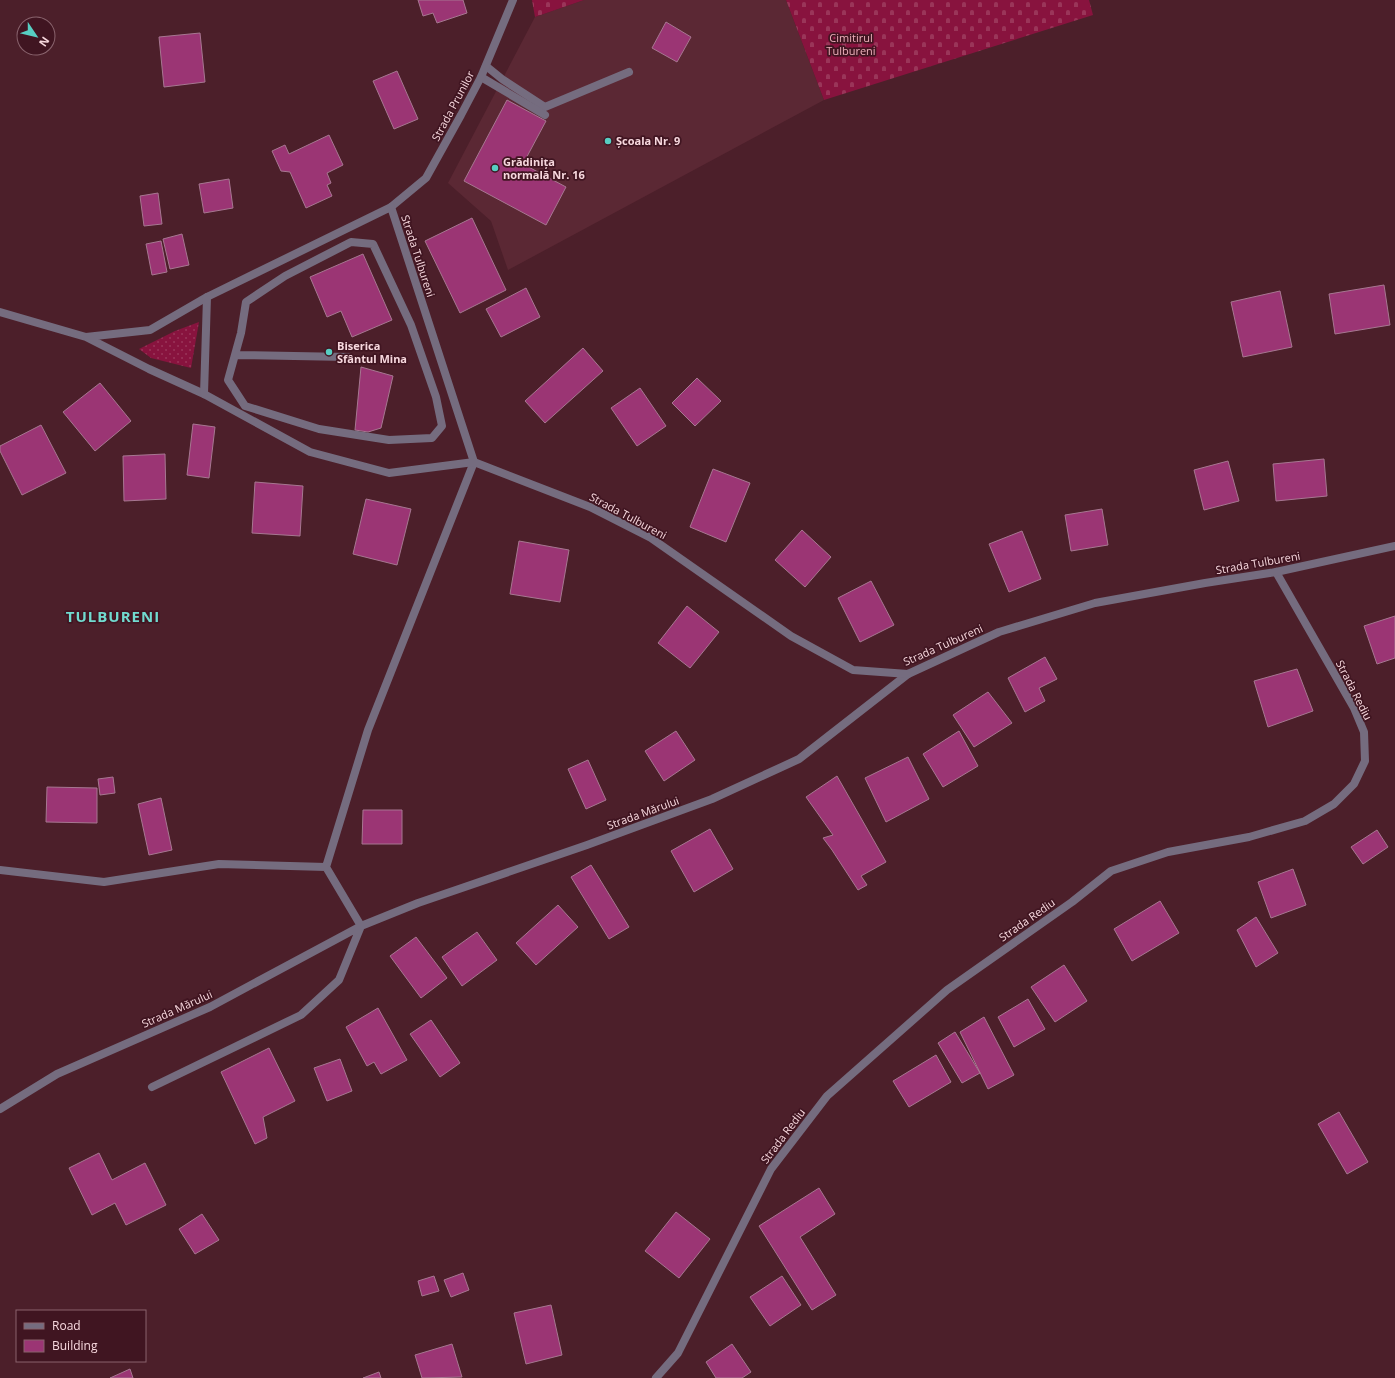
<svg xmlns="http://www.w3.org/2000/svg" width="1395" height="1378" viewBox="0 0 1395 1378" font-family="'Open Sans',sans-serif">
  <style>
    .built { fill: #5b2834 }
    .grass { fill: url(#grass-dots) }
    .cemetery { fill: url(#cemetery-stones) }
    .building { fill: #9b3574; stroke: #a77791 }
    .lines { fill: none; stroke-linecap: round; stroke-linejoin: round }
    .service { stroke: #756c7f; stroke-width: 8 }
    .pedestrian { stroke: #756c7f; stroke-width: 8 }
    .minor { stroke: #756c7f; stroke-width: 8 }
    .tertiary { stroke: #756c7f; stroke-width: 8 }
    .poi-dot { fill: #57cec2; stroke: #401521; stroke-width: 1.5 }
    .labels { text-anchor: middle; stroke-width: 3.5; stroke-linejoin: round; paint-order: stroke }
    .park-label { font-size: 11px; fill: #edafbb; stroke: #401521 }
    .street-label { font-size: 11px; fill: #f7d8de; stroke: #401521 }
    .poi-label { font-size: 11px; font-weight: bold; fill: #f7d8de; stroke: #401521; text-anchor: start }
    .district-label { font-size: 15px; font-weight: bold; letter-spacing: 1px; fill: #71dacf; stroke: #401521 }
  </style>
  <defs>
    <pattern id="grass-dots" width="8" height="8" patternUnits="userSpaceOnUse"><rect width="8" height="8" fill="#88133e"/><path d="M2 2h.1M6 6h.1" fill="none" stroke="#9a3559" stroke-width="1.8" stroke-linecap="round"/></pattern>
    <pattern id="cemetery-stones" width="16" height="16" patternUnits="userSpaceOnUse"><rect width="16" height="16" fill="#88133e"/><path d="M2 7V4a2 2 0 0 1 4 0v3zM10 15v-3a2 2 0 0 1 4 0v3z" fill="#9a3559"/></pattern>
  </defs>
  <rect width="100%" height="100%" fill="#4c1f2a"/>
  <path class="built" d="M 584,0 L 786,0 L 824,100 L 508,270 L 491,221 L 448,183 L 535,17 Z"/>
  <path class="grass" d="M 199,322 L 191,368 L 151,358 L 139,349 L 175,331 Z"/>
  <path class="cemetery" d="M 532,0 L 584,0 L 535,17 Z
    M 786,0 L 1089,0 L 1093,15 L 824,100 Z"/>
  <path class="building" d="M 418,0 L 463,0 L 467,13 L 437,23 L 433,13 L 423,16 Z
    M 666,22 L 691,37 L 677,62 L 652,48 Z
    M 200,33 L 205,82 L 164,87 L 159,37 Z
    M 397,71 L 418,119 L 394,129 L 373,81 Z
    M 507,100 L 546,121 L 523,164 L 566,187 L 546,225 L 464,181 Z
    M 329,135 L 343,165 L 327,173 L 331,183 L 327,185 L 332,196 L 306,208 L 290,172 L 281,171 L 272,151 L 285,145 L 289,154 Z
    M 229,179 L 233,208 L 204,213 L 199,184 Z
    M 158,193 L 162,224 L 144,226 L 140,196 Z
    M 472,218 L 506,290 L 460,313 L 425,241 Z
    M 182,234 L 189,265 L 170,269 L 163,239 Z
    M 161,241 L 167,272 L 152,275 L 146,244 Z
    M 363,254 L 392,320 L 352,337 L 341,311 L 327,317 L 310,277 Z
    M 1384,285 L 1390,325 L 1335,334 L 1329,294 Z
    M 526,288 L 540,317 L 501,337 L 486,309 Z
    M 1280,291 L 1292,347 L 1243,357 L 1231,302 Z
    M 583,348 L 603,371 L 545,423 L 525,401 Z
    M 361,367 L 393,376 L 381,428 L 368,432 L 355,430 Z
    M 697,378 L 721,401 L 695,426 L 672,403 Z
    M 100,383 L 131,421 L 95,451 L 63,412 Z
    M 640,388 L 666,426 L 637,446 L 611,408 Z
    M 193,424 L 215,427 L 209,478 L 187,475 Z
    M 41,425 L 66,473 L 22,495 L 0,451 L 0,446 Z
    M 165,454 L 166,499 L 124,501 L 123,456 Z
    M 1324,459 L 1327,496 L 1276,501 L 1273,464 Z
    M 1228,461 L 1239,501 L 1204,510 L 1194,470 Z
    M 713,469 L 750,483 L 726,542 L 690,527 Z
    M 255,482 L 303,486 L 300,536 L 252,533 Z
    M 366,499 L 411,509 L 397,565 L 353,554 Z
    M 1102,509 L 1108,545 L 1071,551 L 1065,515 Z
    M 802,530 L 831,557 L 805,587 L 775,560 Z
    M 1022,531 L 1041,579 L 1009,592 L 989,544 Z
    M 519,541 L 569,550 L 560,602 L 510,594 Z
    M 871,581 L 894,625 L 860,642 L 838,598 Z
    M 687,606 L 719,632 L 690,668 L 658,643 Z
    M 1395,616 L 1395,658 L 1377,664 L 1364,626 Z
    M 1045,657 L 1057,679 L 1039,688 L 1045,701 L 1025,712 L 1008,678 Z
    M 1297,669 L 1313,711 L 1268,727 L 1254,681 Z
    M 988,692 L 1012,723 L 974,747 L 953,715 Z
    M 676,731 L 695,760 L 664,781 L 645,751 Z
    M 959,731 L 978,766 L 943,787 L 923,754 Z
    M 908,757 L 929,799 L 886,822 L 865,778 Z
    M 588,760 L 606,800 L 586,809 L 568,769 Z
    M 837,776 L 886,862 L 861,876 L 867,885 L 858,890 L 832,850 L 823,838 L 833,835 L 806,797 Z
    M 113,777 L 115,793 L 100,795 L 98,779 Z
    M 47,787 L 97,788 L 97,823 L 46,822 Z
    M 161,798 L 172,850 L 149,855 L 138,804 Z
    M 363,810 L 402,810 L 402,844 L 362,844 Z
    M 710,829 L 733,869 L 694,892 L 671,851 Z
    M 1377,830 L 1388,847 L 1363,864 L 1351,847 Z
    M 591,865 L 629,927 L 609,939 L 571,877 Z
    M 1293,869 L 1306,905 L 1271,918 L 1258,882 Z
    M 1160,901 L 1179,933 L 1132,961 L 1114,929 Z
    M 558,905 L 578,927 L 536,965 L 516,943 Z
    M 1256,917 L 1278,953 L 1256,967 L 1237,930 Z
    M 477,932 L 497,960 L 462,986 L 442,957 Z
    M 416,937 L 447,978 L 421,998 L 390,956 Z
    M 1064,965 L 1087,1001 L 1055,1022 L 1031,987 Z
    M 1028,999 L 1045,1029 L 1014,1047 L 998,1017 Z
    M 378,1008 L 407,1060 L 381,1074 L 374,1062 L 367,1066 L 346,1027 Z
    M 984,1017 L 1014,1075 L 988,1089 L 960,1032 Z
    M 431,1020 L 460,1063 L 440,1077 L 410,1034 Z
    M 955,1032 L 980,1073 L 962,1083 L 938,1043 Z
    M 269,1048 L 295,1101 L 263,1117 L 267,1138 L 255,1144 L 221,1072 Z
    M 936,1055 L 951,1082 L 909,1107 L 893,1081 Z
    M 340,1059 L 352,1091 L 327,1101 L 314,1068 Z
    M 1339,1112 L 1368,1162 L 1347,1174 L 1318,1124 Z
    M 99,1153 L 112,1180 L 145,1163 L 166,1205 L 126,1225 L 115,1203 L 92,1215 L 69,1168 Z
    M 819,1188 L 835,1214 L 800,1237 L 836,1295 L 812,1310 L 759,1226 Z
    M 676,1212 L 710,1239 L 679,1278 L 645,1251 Z
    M 202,1214 L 219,1240 L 195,1254 L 179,1229 Z
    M 463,1273 L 469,1290 L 451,1297 L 444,1280 Z
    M 434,1276 L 439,1291 L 422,1296 L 418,1281 Z
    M 782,1276 L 801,1305 L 770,1326 L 750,1297 Z
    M 551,1305 L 562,1355 L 526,1364 L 514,1313 Z
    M 452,1344 L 462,1377 L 422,1378 L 415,1355 Z
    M 732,1344 L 751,1372 L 742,1378 L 716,1378 L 706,1362 Z
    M 130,1369 L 133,1378 L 110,1378 Z
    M 379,1372 L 381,1378 L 363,1378 Z"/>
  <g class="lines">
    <path class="service" d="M 486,66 L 502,79 L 545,107 L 629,72"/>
    <path class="pedestrian" d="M 481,77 L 545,115
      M 351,242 L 373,244 L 411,325 L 436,397 L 442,426 L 432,438 L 389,440 L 319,429 L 245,406 L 228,380 L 241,333 L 246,302 L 285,276 Z
      M 235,355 L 348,357"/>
    <path class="minor" d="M 391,207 L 426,178 L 461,115 L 481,77 L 513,0
      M 0,312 L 86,337
      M 204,394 L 149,369 L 86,337 L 150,330 L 207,297
      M 326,867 L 368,730 L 474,462
      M 0,870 L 104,882 L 219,864 L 326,867 L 361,926 L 339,980 L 301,1015 L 152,1087
      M 0,1109 L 57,1074 L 210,1007 L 361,926 L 418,903 L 587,845 L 712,799 L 799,759 L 908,674
      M 656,1378 L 678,1353 L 771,1169 L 827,1096 L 947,990 L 1072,902 L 1111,871 L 1168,852 L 1249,837 L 1305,821 L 1334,804 L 1354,784 L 1365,761 L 1364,732 L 1354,708 L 1276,572"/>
    <path class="tertiary" d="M 474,462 L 391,207 L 207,297 L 204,394 L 310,452 L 389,473 L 474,462 L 590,507 L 651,538 L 791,636 L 853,670 L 908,674 L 999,632 L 1095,603 L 1205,583 L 1276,572 L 1395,546"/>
  </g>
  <g class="poi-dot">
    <circle cx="608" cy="141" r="4"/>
    <circle cx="495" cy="168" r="4"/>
    <circle cx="329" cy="352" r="4"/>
  </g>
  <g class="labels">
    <g class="park-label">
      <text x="851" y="42">Cimitirul<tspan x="851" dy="13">Tulbureni</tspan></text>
    </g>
    <g class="street-label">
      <text transform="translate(453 106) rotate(-62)" y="4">Strada Prunilor</text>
      <text transform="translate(418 256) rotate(72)" y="4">Strada Tulbureni</text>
      <text transform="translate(628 516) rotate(28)" y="4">Strada Tulbureni</text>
      <text transform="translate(1258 563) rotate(-10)" y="4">Strada Tulbureni</text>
      <text transform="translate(943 645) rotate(-24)" y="4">Strada Tulbureni</text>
      <text transform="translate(1354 690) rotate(63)" y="4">Strada Rediu</text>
      <text transform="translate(643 813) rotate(-20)" y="4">Strada Mărului</text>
      <text transform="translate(1027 920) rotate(-35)" y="4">Strada Rediu</text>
      <text transform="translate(177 1009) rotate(-24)" y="4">Strada Mărului</text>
      <text transform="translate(783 1136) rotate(-53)" y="4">Strada Rediu</text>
    </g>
    <g class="poi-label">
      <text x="616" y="145">Școala Nr. 9</text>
      <text x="503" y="166">Grădinița<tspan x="503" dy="13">normală Nr. 16</tspan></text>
      <text x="337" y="350">Biserica<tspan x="337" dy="13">Sfântul Mina</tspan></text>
    </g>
    <g class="district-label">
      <text x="113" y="622">TULBURENI</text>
    </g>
  </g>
  <rect x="16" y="1310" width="130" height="52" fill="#401521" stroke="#89636d"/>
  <rect x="24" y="1323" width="20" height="6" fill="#756c7f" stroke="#89636d"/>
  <text x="52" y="1330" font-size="12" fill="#f7d8de">Road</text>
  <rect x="24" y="1340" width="20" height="12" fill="#9b3574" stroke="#89636d"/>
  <text x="52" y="1350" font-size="12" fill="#f7d8de">Building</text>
  <g transform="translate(36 36) rotate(125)"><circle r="19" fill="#401521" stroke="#89636d"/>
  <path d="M0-3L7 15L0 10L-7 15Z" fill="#57cec2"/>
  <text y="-6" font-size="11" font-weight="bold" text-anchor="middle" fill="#f7d8de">N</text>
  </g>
</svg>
